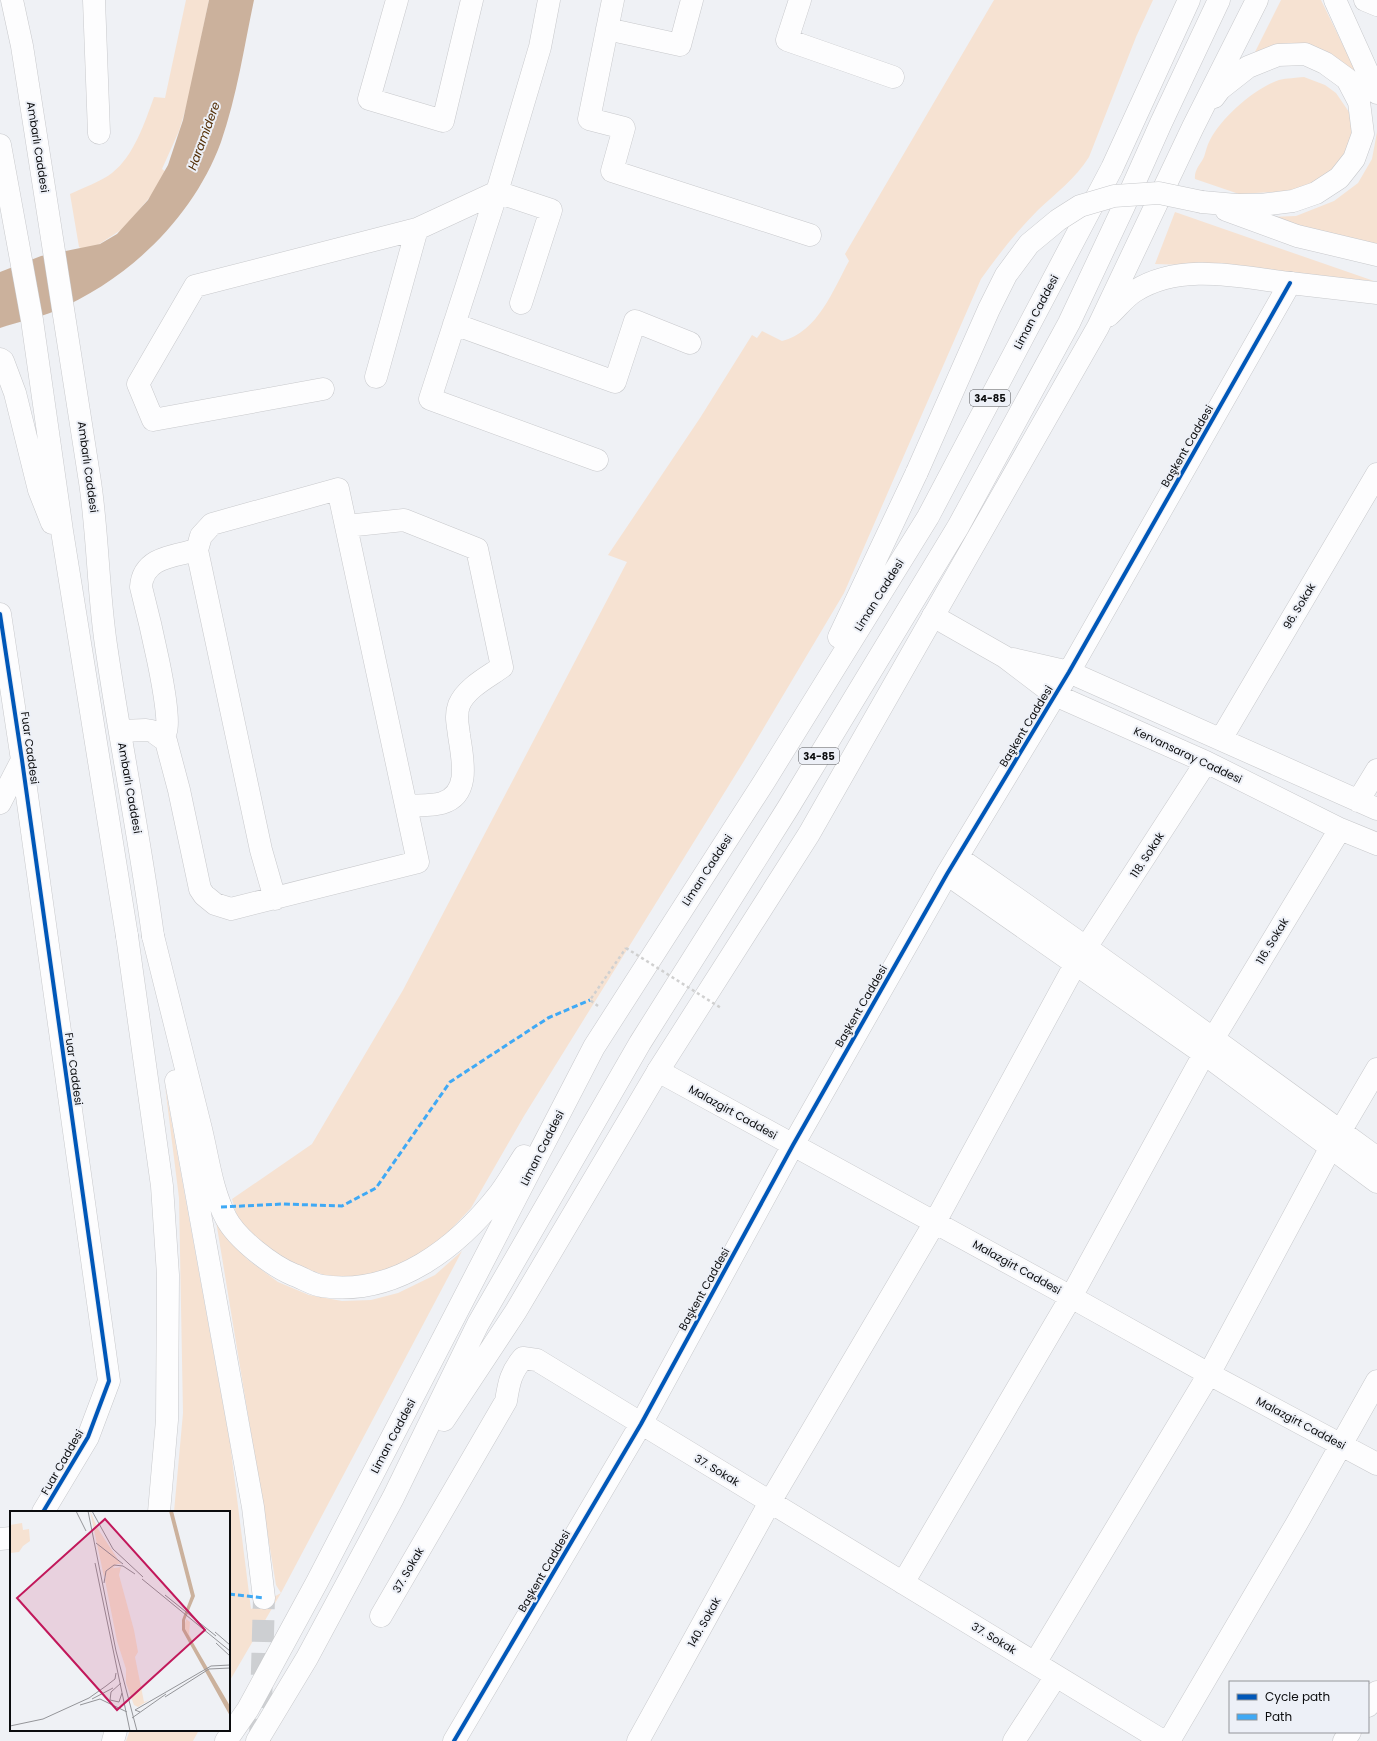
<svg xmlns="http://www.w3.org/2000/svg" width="1377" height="1741" viewBox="0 0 1377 1741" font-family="Poppins,sans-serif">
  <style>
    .green { fill: #f6e2d2 }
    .water { fill: #cbb19c }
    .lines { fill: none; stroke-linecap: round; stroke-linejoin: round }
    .highway-tunnel { stroke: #cdcfd2; stroke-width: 22; stroke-dasharray: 22 11; stroke-linecap: butt }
    .minor-casing { stroke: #c8c9cc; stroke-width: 23 }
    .major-casing { stroke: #c8c9cc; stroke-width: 23 }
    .highway-casing { stroke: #c8c9cc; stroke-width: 23 }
    .path { stroke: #d0d0d0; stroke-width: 2.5; stroke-dasharray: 3 3; stroke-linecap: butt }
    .minor { stroke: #fdfdfe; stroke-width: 22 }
    .major { stroke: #fdfdfe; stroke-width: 22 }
    .highway { stroke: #fdfdfe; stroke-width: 22 }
    .highway-bridge-casing { stroke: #c8c9cc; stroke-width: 23; stroke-linecap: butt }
    .path-bridge { stroke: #d0d0d0; stroke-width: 2.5; stroke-dasharray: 3 3; stroke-linecap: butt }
    .highway-bridge { stroke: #fdfdfe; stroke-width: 22 }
    .quiet { stroke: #3fa9f5; stroke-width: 3; stroke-dasharray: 6 3; stroke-linecap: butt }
    .cycleway-casing { stroke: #edf0f7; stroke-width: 6 }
    .cycleway { stroke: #0057b8; stroke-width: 4 }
    .labels { text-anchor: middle; stroke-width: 4; stroke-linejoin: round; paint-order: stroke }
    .shield { fill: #edf0f7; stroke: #4f5054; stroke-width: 1 }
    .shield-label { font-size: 10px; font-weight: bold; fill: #0b0c0e }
    .street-label { font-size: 11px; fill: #0b0c0e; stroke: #edf0f7 }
    .water-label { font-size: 12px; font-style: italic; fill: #532e05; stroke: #edf0f7 }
    .inset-road { fill: none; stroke: #949599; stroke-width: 1 }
    .view { fill: #c2185b; fill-opacity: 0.15; stroke: #c2185b; stroke-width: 2 }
    .inset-edge { fill: none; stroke: #0b0c0e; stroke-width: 2 }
  </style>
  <rect width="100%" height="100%" fill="#eff1f5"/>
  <path class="green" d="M 186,0 L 209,0 L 188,101 L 179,131 L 162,169 L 169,174 L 124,228 L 87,252 L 79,247 L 70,194 C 83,188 102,181 112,173 C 134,156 145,122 154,97 L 165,98 Z
    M 994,0 L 1153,0 L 1136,37 L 1089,157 C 1075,179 1056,193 1038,210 C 1017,231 998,255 981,279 L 844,593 L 744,761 L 524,1116 L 471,1208 L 439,1242 L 399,1271 L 360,1280 L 324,1275 L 288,1262 L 251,1234 L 237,1216 L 232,1199 L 312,1144 L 403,990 L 627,562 L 608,555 L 700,418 L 752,335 L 757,338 L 762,331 L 782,341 C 818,332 833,290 849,261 L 845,254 Z
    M 1281,0 L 1321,0 L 1359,78 L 1329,60 L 1250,62 Z
    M 1304,77 L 1325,85 L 1336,93 L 1349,112 L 1351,123 L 1352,135 L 1348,152 L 1320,182 L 1291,191 L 1239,194 L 1195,179 C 1194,170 1200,165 1204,157 C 1206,151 1207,145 1210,140 C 1222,117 1255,88 1279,80 C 1287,78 1296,78 1304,77 Z
    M 1377,132 L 1377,245 L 1267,217 L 1296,216 L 1334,201 L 1358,183 L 1372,159 Z
    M 1175,212 L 1374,281 L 1218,266 L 1155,264 Z
    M 165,1086 L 230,1443 L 251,1609 L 281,1593 L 276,1585 L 216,1221 L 247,1259 L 278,1282 L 309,1295 L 342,1301 L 371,1300 L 398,1293 L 435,1275 L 462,1251 L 281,1593 L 229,1682 L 229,1512 L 174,1512 L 183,1413 L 179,1198 Z
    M 130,1730 L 199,1730 L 193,1741 L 126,1741 Z"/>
  <path class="water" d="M 209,0 L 254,0 C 244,47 237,96 221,142 C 193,218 129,279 55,311 C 38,318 18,322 0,328 L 0,272 L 41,256 L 100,244 L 117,234 L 148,200 L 168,165 L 183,120 Z"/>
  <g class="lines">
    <path class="highway-tunnel" d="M 260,1741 L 264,1598"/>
    <defs>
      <path id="minor" d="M 94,0 L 99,133
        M 397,0 L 369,99 L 443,121 L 472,0
        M 549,0 L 540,47 L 497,192 L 430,399 L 597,460
        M 613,0 L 589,119 L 624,128 L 612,171 L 810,235
        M 800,0 L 787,40 L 893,77
        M 1365,0 L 1377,5
        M 607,29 L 680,45 L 692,0
        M 454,324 L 615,382 L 635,321 L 690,343
        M 376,377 L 417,229
        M 323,389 L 153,420 L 138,384 L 195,286 L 417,229 L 497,192 L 551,210 L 521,303
        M 346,526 L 404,520 L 477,549 L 502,667 C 488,677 466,688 459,705 C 455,716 458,725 459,735 C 462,757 472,794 442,803 C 432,806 417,805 406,806
        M 0,614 L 22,760 L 109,1381 L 88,1437 L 43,1512
        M 933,616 L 1005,657 L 1055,695 L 1206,762 L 1340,829 L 1377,844
        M 1013,659 L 1069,672 L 1377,809
        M 121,731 L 146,730 L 152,731 L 166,741 L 179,790 L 200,889 L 204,895 L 215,904 L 231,909 L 418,862 L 338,489 L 212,524 L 201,536 L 197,550 L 261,850 L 275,899
        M 159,735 L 166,731 C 173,715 147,610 141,587 C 143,557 174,556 197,550
        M 1221,739 L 1377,474
        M 1358,801 L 1377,770
        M 0,803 L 22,760
        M 957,857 C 1099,955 1238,1056 1377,1158
        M 947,874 L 1210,1058 L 1377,1182
        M 658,1071 L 1071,1297 L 1209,1374 L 1377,1464
        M 0,1539 L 11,1538
        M 903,1583 L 1071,1297 L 1204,1054 L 1340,829
        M 381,1616 L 506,1401 C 509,1382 511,1372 523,1358 L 537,1360 L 1163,1741
        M 1035,1663 L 1209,1374 L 1331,1147 L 1377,1069
        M 1368,1706 L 1377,1692
        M 454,1741 L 641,1424 L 793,1145 L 947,874 L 1069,672 L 1290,283
        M 638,1741 L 770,1502 L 935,1222 L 1076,963 L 1206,762
        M 1014,1741 L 1056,1676
        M 1169,1741 L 1297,1523 L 1377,1381
        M 1344,1741 L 1350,1732"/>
      <path id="major" d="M 12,0 L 22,46 L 90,482 C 98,536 98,591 106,645 C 120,742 140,839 153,936
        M 0,145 L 32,320 L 62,531 L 127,936
        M 1290,283 L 1377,293
        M 0,359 L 3,361 L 15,393 L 39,490 L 52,523"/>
      <path id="highway" d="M 1335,0 L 1377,93
        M 1202,202 L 1236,205 L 1261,205 L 1293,201 L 1316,193 L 1339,178 L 1354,159 L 1363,134 L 1359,102 L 1347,79 L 1325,63 L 1305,54 L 1278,55 L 1248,67 L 1220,89 L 1214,97
        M 1226,210 L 1297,236 L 1377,255
        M 1108,316 C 1117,308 1125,297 1135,291 C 1181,262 1240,277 1290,283
        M 839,637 L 917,472
        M 127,936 L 162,1186 L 168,1275 L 167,1420 L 159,1512
        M 153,936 C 169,999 184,1062 200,1125 C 208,1156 211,1189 226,1218 C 237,1239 272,1266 294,1275 C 303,1278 313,1285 322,1286 C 395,1297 458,1247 500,1193 C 509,1181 516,1168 524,1156
        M 176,1081 L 253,1507 L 264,1598
        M 444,1420 L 516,1311 L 658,1071 L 809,834 L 1098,327 L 1193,127 L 1257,0
        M 113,1741 L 116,1730
        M 226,1741 L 248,1709 L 317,1582 L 594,1047 L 764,782 L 928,517 L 1112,168 L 1189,0
        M 257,1741 L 307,1658 L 393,1498 L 478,1324 L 640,1043 L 788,808 L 958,527 L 1069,323 L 1124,206 L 1161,123 L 1219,0"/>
    </defs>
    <use href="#minor" class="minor-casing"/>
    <use href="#major" class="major-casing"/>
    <use href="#highway" class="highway-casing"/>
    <path class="path" d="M 598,1006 L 590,1000 L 626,948"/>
    <use href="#minor" class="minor"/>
    <use href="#major" class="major"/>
    <use href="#highway" class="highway"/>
    <defs>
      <path id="highway-bridge" d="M 917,472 L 989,309 L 1006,275 L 1029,244 L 1058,220 L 1080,206 L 1114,196 L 1159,193 L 1202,202"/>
    </defs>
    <use href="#highway-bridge" class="highway-bridge-casing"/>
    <path class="path-bridge" d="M 626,948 L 721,1008"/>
    <use href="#highway-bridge" class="highway-bridge"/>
    <path class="quiet" d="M 221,1207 L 283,1204 L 342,1206 L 376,1188 L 450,1082 L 548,1018 L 590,1000
      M 229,1594 L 264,1598"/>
    <defs>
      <path id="cycleway" d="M 0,614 L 22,760 L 109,1381 L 88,1437 L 43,1512
        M 454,1741 L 641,1424 L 793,1145 L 947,874 L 1069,672 L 1290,283"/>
    </defs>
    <use href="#cycleway" class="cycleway-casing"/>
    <use href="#cycleway" class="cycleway"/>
  </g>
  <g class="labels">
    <g class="shield">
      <rect x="970" y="390" width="40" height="16" rx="3"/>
      <rect x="799" y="748" width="40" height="16" rx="3"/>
    </g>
    <g class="shield-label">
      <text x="990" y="402">34-85</text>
      <text x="819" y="760">34-85</text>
    </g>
    <g class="street-label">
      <text transform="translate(38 147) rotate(81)" y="4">Ambarlı Caddesi</text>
      <text transform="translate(1036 312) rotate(-62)" y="4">Liman Caddesi</text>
      <text transform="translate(1187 446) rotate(-60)" y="4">Başkent Caddesi</text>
      <text transform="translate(88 467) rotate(82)" y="4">Ambarlı Caddesi</text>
      <text transform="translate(879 595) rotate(-58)" y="4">Liman Caddesi</text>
      <text transform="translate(1299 606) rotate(-59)" y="4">96. Sokak</text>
      <text transform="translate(1026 726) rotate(-59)" y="4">Başkent Caddesi</text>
      <text transform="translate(30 748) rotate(82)" y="4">Fuar Caddesi</text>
      <text transform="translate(1188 755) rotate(25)" y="4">Kervansaray Caddesi</text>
      <text transform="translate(130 788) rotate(80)" y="4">Ambarlı Caddesi</text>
      <text transform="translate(1147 855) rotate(-57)" y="4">118. Sokak</text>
      <text transform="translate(707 870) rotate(-57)" y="4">Liman Caddesi</text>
      <text transform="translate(1272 941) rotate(-59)" y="4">116. Sokak</text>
      <text transform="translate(861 1006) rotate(-60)" y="4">Başkent Caddesi</text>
      <text transform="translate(74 1069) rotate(82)" y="4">Fuar Caddesi</text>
      <text transform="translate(733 1112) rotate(29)" y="4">Malazgirt Caddesi</text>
      <text transform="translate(542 1148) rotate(-63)" y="4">Liman Caddesi</text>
      <text transform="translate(1017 1267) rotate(29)" y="4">Malazgirt Caddesi</text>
      <text transform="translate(704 1289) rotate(-61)" y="4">Başkent Caddesi</text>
      <text transform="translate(1301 1423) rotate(28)" y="4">Malazgirt Caddesi</text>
      <text transform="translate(393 1436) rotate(-62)" y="4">Liman Caddesi</text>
      <text transform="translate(62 1462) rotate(-60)" y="4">Fuar Caddesi</text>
      <text transform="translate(717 1470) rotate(31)" y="4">37. Sokak</text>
      <text transform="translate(408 1570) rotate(-60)" y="4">37. Sokak</text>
      <text transform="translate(544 1571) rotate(-60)" y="4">Başkent Caddesi</text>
      <text transform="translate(704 1622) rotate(-61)" y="4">140. Sokak</text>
      <text transform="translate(994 1638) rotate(31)" y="4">37. Sokak</text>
    </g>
    <g class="water-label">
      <text transform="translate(204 136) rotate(-70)" y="4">Haramidere</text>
    </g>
  </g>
  <g transform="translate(10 1511)">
    <rect width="220" height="220" fill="#eff1f5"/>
    <path d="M 80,0 L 88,18 L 111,53 L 107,53 L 94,66 ZM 12,12 L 13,19 L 19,18 L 20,30 L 13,35 L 9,41 L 0,42 L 0,14 ZM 111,56 L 109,64 L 124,119 L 128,141 L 125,146 L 134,191 L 139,189 L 128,196 L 124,194 L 116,172 L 116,158 L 107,130 L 95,69 L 98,58 ZM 176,108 L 180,111 L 179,123 L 196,156 L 174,118 Z" fill="#f6e2d2"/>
    <path d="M 159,0 L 163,0 L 185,85 L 175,109 L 175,118 L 220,195 L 220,205 L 172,119 L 172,109 L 181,85 Z" fill="#cbb19c"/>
    <path class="inset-road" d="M 66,0 L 76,20M 78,0 L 106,140 L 127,220M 82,0 L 103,38 L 133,66M 86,32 L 113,53M 85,52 L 120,220M 132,68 L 220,140M 94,72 L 96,60 L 104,54 L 113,55 L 125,63M 155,84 L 206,125M 205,121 L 220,134M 206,132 L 220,145M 111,172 L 101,181 L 100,189 L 109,191 L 112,182M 96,175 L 105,168 L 106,162M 155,186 L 199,158 L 220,157M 82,188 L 103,177M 70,194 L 90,188 L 117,201M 130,201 L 125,199 L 201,155 L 220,154M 122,207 L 156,183M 0,215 L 33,208 L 79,187 L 96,175"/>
    <path class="view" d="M 95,8 L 195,119 L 107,199 L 7,87 Z"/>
    <rect width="220" height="220" class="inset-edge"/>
  </g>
  <rect x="1229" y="1681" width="140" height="52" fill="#edf0f7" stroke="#93959a"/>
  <rect x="1237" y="1694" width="20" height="6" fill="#0057b8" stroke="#93959a"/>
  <text x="1265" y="1701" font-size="12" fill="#0b0c0e">Cycle path</text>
  <rect x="1237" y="1714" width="20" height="6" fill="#3fa9f5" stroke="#93959a"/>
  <text x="1265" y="1721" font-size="12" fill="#0b0c0e">Path</text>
</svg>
